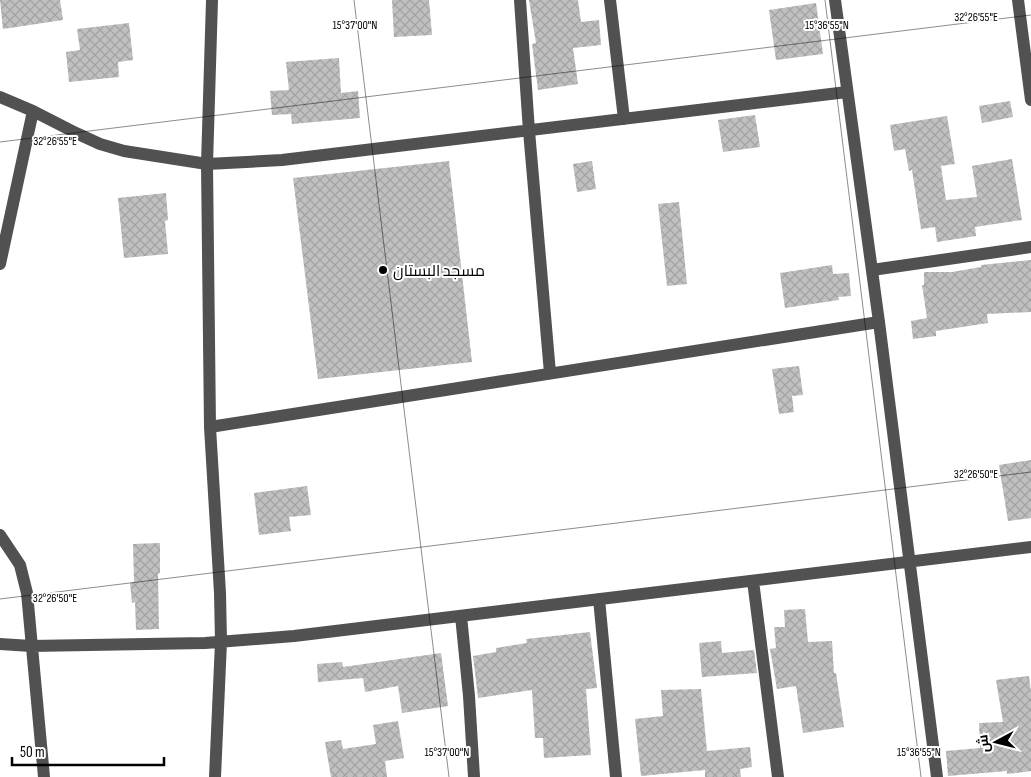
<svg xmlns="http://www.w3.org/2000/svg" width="1031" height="777" viewBox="0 0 1031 777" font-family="'Sofia Sans Condensed',Cairo,sans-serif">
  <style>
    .building { fill: url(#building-cross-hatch) }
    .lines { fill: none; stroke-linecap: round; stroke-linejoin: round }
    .minor { stroke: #515151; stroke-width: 12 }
    .ticks { fill: none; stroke: #000; stroke-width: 1; stroke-opacity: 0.45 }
    .poi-dot { fill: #000; stroke: #fff; stroke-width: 2 }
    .labels { text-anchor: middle; stroke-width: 4; stroke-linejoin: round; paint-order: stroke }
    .poi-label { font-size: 16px; fill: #000; stroke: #fff; text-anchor: start }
    .ticks-label { font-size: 12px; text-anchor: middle; fill: #000; stroke: #fff; stroke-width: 4; stroke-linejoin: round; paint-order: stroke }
  </style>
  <defs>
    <pattern id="building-cross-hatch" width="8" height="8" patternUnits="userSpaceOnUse" patternTransform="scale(1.25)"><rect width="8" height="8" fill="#c0c0c0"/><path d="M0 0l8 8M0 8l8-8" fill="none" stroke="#a3a3a3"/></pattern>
  </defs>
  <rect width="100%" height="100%" fill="#fff"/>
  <path class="building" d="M 0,0 L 60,0 L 63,20 L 3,29 Z
    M 392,0 L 429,0 L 432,35 L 394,37 Z
    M 529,0 L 578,0 L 581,22 L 599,20 L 601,45 L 573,48 L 578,84 L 538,90 L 532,44 L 536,43 Z
    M 816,3 L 823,54 L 776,60 L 769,10 Z
    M 129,23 L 133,60 L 118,62 L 119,77 L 69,82 L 66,52 L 80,50 L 77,29 Z
    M 339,58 L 341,93 L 358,91 L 360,118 L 292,124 L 291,114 L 272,115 L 270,91 L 289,90 L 286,62 Z
    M 1010,101 L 1013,117 L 982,123 L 979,106 Z
    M 755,115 L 760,147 L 723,152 L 718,120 Z
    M 947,116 L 955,164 L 941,166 L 946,200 L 977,197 L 972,166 L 1012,159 L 1022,220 L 975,227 L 976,236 L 937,242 L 935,227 L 921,229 L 912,170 L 909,171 L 905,149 L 894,151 L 890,125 Z
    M 449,161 L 472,362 L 318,379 L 293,178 Z
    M 592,161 L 596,189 L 577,192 L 573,164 Z
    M 166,193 L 168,220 L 165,221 L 168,254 L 124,258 L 118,198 Z
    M 679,202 L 687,284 L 667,286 L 658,204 Z
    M 1031,260 L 1031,312 L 987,314 L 988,323 L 936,331 L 936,336 L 913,339 L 911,321 L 927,318 L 922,285 L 924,285 L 924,272 L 952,272 L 981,267 L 981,265 Z
    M 832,265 L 833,274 L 849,273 L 851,296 L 838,297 L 839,300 L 785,308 L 780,273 Z
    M 799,366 L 803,395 L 792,396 L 794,412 L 779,414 L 772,369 Z
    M 1031,460 L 1031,518 L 1008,521 L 999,465 Z
    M 307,486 L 311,515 L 289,517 L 291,531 L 259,535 L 254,493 Z
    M 160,543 L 160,573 L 158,574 L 159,629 L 136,630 L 135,602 L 132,603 L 130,583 L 134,582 L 133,544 Z
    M 805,609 L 808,642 L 832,641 L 834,673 L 836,673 L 844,727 L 803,733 L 796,686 L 777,689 L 770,649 L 776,648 L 774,627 L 785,627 L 784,610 Z
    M 590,632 L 597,688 L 586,689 L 591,755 L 544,758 L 543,738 L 535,738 L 532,690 L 478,698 L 473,656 L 496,652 L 496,648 L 527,643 L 526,639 Z
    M 721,641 L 722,653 L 754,650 L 757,673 L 702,677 L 699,643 Z
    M 441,653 L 448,706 L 402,713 L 398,686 L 365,692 L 363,678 L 318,682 L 317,664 L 342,662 L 343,667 Z
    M 1029,676 L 1031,692 L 1031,771 L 1007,774 L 1007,771 L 948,776 L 946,751 L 980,748 L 979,723 L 1003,722 L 996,680 Z
    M 701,689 L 707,751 L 750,747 L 752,767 L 740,769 L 741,777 L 705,777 L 705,770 L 641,776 L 635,719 L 663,716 L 661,690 Z
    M 398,721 L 404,758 L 385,761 L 387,777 L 331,777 L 325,742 L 341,740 L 343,749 L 376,744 L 373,725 Z"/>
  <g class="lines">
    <path class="minor" d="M 212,0 L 207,164 L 210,427 L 220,593 L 221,642 L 215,777
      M 520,0 L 529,131 L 550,373
      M 610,0 L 624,119
      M 835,0 L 879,322 L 937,777
      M 1018,0 L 1031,100
      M 0,97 L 33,111 L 76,133 L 100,144 L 124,151 L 207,164 L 282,160 L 847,92
      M 0,264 L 33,111
      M 872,270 L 1031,247
      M 210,427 L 879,322
      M 0,535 L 20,565 L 27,593 L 44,777
      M 753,581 L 778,777
      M 599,599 L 616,777
      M 461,616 L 469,696 L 474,777
      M 0,644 L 31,646 L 205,643 L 294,636 L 1031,547"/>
  </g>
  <path class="ticks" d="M 354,0 L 449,777M 825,0 L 921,777M 0,142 L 1031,15M 0,599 L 1031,472"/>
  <circle class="poi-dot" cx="383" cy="270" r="5"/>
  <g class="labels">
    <g class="poi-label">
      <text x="393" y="276">مسجد البستان</text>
    </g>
  </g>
  <g class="ticks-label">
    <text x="976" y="21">32°26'55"E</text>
    <text x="355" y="29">15°37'00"N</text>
    <text x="827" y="29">15°36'55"N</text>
    <text x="55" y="145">32°26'55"E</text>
    <text x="976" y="478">32°26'50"E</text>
    <text x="55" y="602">32°26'50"E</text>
    <text x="447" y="756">15°37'00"N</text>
    <text x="919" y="756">15°36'55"N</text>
  </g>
  <g transform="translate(996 742) rotate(263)" stroke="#ffffff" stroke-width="4" paint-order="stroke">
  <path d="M0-4L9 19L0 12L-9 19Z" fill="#000000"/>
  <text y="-8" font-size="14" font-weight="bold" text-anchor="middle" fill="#000000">ش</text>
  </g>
  <path d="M12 757v8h152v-8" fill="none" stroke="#000000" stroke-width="2.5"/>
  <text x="20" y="757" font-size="15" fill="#000000" stroke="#ffffff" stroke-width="4" paint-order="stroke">50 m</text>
</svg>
